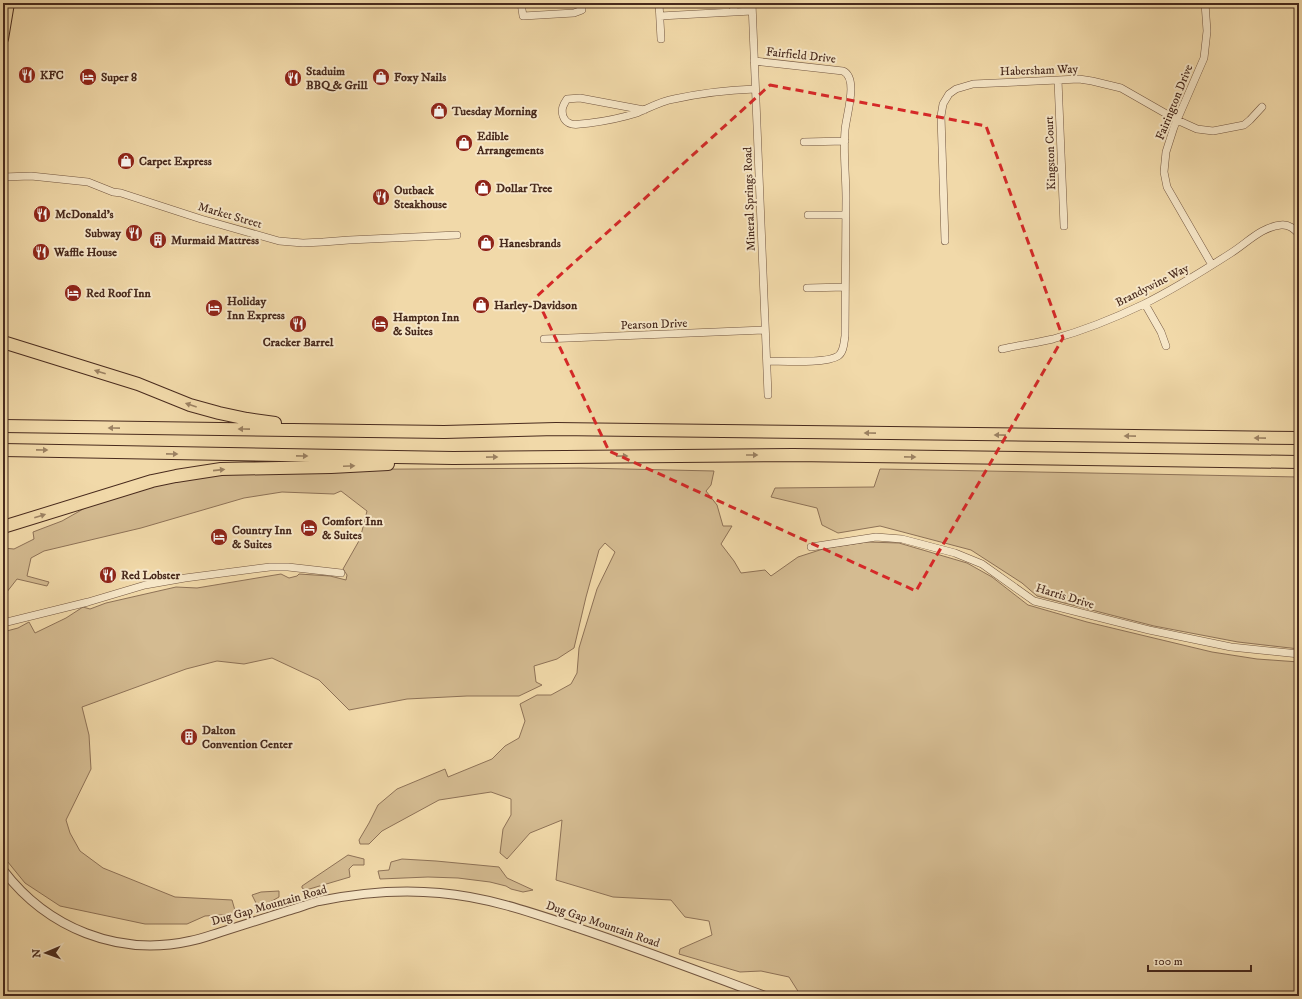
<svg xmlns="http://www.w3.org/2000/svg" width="1302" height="999" viewBox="0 0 1302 999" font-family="'IM FELL DW Pica',serif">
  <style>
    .green { fill: #d4bb91; stroke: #8e7257 }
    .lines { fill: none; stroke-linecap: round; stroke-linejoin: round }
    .minor-casing { stroke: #725640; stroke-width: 8 }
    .tertiary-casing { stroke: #725640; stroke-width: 10 }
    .primary-casing { stroke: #482a1d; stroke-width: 12 }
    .motorway-casing { stroke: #482a1d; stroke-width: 14 }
    .minor { stroke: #f6e6c7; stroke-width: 7 }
    .tertiary { stroke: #f6e6c7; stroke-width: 8 }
    .primary { stroke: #f1d9a9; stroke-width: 10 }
    .motorway { stroke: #f1d9a9; stroke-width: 12 }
    .oneway { fill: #9c8263 }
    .marked { fill: none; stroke: #d62828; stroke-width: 3; stroke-dasharray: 8 5; stroke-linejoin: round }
    .labels { text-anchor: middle; stroke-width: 4; stroke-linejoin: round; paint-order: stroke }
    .street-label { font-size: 12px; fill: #482a1d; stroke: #f6e6c7 }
    .poi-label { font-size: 12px; font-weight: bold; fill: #482a1d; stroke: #f6e6c7; text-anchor: start }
  </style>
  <rect width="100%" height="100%" fill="#f1d9a9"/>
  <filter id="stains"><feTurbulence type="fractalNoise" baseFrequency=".005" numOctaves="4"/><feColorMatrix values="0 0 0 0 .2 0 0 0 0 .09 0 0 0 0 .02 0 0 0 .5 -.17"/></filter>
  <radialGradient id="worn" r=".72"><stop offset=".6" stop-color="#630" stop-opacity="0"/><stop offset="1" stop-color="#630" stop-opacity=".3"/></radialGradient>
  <path class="green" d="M 581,468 L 714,471 L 711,485 L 706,491 L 717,505 L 723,526 L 732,526 L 721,544 L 734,561 L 741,573 L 765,570 L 771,576 L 798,557 L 826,548 L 867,542 L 899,543 L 967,563 L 992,577 L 1028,605 L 1087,622 L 1212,652 L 1257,659 L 1299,662 L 1299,996 L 801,996 L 789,977 L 761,971 L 740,972 L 679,954 L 680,949 L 712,935 L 709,921 L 685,917 L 671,900 L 613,897 L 556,880 L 562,820 L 530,833 L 507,859 L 500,853 L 503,829 L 511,815 L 511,799 L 491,792 L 439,800 L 382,831 L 369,844 L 360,844 L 359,840 L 369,823 L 378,805 L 397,789 L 445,769 L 448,777 L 492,759 L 505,746 L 519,738 L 525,721 L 520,704 L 537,695 L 551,695 L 571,684 L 577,673 L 579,648 L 597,589 L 615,552 L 605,543 L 599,550 L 586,597 L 574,648 L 557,659 L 534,666 L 536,682 L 542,685 L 519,696 L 467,696 L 407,699 L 349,710 L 319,680 L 272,658 L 244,664 L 217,661 L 186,669 L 82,707 L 89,735 L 91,769 L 66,820 L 70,833 L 80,851 L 103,868 L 175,897 L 232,900 L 236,914 L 205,916 L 187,924 L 145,924 L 60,906 L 25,883 L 3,856 L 3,632 L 18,628 L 29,622 L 35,633 L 66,618 L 83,607 L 90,609 L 106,603 L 176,587 L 197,588 L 281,574 L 289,578 L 297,576 L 299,574 L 330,576 L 346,580 L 347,575 L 343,569 L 360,539 L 367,511 L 341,491 L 334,494 L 282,492 L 244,498 L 141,528 L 44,551 L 31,558 L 27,576 L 49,582 L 47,586 L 17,579 L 3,597 L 3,548 L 14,549 L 34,539 L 33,532 L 62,521 L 85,508 L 145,486 L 253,470 Z
    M 880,469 L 1299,477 L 1299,649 L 1238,642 L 1154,626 L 1037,596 L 1022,583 L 971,550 L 880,526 L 838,533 L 822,525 L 817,508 L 771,497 L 775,488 L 874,487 Z
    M 348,855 L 364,859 L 364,865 L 353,865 L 349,869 L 350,877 L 306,890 L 302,888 L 302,886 Z
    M 402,859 L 436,861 L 499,867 L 507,878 L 533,890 L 523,892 L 511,889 L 506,886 L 490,882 L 458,878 L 428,877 L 380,879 L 378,871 L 389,870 L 391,862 Z
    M 279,891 L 279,897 L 263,906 L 257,905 L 252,895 L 261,892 Z"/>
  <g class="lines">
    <defs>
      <path id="minor" d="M 521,3 L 523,16 L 574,13 L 582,10 L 582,3
        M 659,3 L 661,39
        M 733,3 L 734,12
        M 752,3 L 768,395
        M 1205,3 L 1207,31 L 1204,58 L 1174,127 L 1166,152 L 1164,172 L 1167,187 L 1212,265
        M 660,16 L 752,11
        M 754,61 L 843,71 C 859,78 846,116 845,130 C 843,153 846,175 846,198 C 846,244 845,290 845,336 C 844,342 844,352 838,356 C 826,364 783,361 767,361
        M 1058,80 L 1064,226
        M 644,110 L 580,98 L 567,99 C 563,105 561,109 563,116 C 567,128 580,124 590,123 C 606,121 621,118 637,113 C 649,108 661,101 674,99 C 701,93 728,90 755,89
        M 804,142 L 845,141
        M 3,177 L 31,176 L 88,182 L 113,192 L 121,193 L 201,219 L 279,241 L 303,243 L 323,242 L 349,240 L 457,235
        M 808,215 L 845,215
        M 945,241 L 941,116 L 943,104 L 949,94 L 956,89 L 973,84 L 1058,80 L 1079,79 L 1092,81 L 1121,88 L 1177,120 L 1197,129 L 1213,131 L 1244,125 L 1250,120 L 1262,107
        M 807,288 L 845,287
        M 1145,304 L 1161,332 L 1166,346
        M 544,339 L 765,330
        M 1002,349 C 1019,345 1037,343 1053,339 C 1082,331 1117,317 1144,304 C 1174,289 1203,271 1231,253 C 1247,243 1261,227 1281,225 C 1289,224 1294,229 1299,234
        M 811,547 L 876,537 L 902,539 L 955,553 L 982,564 L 1034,601 L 1149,630 L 1231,647 L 1299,654
        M 3,623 L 88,602 L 145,585 L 185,578 L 270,567 L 288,567 L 341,573"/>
      <path id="tertiary" d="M 3,870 C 47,928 118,957 190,941 C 201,939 211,935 221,932 C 243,925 265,918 287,911 C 298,908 308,904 319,901 C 358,893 399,889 440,893 C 488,897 533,913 578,928 C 641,949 703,973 765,996"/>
      <path id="primary" d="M 3,39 L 9,3"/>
      <path id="motorway" d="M 3,342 L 138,384 L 190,405 L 219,413 L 247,419 L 275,423
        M 3,426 L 444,432 L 556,429 L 1299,438
        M 3,450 L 453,458 L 793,455 L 1299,462
        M 3,527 L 152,481 L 176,476 L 221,469 L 331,467 L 388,464"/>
    </defs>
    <use href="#minor" class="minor-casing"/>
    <use href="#tertiary" class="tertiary-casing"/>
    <use href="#primary" class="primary-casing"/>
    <use href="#motorway" class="motorway-casing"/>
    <use href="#minor" class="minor"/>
    <use href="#tertiary" class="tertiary"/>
    <use href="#primary" class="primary"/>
    <use href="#motorway" class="motorway"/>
  </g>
  <defs><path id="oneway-solid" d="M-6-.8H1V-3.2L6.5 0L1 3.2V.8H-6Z"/></defs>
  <g class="oneway">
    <use href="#oneway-solid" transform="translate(100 372) rotate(-162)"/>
    <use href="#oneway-solid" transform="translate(191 405) rotate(-161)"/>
    <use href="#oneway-solid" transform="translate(114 428) rotate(-179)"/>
    <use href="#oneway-solid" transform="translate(244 429) rotate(-179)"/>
    <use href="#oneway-solid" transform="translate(870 433) rotate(-179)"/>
    <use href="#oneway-solid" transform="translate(1000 435) rotate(-179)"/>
    <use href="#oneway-solid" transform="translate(1130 436) rotate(-179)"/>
    <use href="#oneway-solid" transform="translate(1260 438) rotate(-179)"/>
    <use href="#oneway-solid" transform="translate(42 450) rotate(1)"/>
    <use href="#oneway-solid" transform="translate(172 454) rotate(1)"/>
    <use href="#oneway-solid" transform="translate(752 455)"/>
    <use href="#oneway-solid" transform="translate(302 456) rotate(1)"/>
    <use href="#oneway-solid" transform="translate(622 456) rotate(-1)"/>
    <use href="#oneway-solid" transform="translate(492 457) rotate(-1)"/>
    <use href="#oneway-solid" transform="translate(910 457) rotate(1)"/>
    <use href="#oneway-solid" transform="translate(349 466) rotate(-2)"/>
    <use href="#oneway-solid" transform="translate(219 470) rotate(-6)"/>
    <use href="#oneway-solid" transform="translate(40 516) rotate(-18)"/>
  </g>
  <path class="marked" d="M 770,85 L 986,126 L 1063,338 L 916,591 L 609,451 L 536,297 Z"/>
  <defs>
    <symbol id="restaurant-disc" viewBox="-11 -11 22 22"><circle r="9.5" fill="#8f2418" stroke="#f6e6c7"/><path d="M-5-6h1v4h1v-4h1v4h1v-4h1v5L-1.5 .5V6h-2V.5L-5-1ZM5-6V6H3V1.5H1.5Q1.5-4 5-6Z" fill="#fff"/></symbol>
    <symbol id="hotel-disc" viewBox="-11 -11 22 22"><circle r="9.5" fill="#8f2418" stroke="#f6e6c7"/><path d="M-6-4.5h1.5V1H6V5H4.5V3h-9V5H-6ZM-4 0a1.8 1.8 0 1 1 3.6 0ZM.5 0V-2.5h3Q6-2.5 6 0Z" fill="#fff"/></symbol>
    <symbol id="shop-disc" viewBox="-11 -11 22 22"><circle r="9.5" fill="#8f2418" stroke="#f6e6c7"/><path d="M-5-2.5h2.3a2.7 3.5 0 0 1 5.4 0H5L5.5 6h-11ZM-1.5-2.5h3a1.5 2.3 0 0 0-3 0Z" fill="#fff"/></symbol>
    <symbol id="building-disc" viewBox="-11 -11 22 22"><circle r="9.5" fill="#8f2418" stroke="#f6e6c7"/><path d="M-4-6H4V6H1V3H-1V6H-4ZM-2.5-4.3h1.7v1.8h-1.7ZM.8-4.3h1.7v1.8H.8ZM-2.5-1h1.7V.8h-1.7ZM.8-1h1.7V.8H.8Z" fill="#fff"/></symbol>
  </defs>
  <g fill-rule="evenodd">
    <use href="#restaurant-disc" x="17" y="65" width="20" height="20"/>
    <use href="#hotel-disc" x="78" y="67" width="20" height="20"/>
    <use href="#shop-disc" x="371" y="67" width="20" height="20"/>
    <use href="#restaurant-disc" x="283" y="68" width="20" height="20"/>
    <use href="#shop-disc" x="429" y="101" width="20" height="20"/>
    <use href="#shop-disc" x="454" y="133" width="20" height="20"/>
    <use href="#shop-disc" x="116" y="151" width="20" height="20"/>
    <use href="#shop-disc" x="473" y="178" width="20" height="20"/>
    <use href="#restaurant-disc" x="371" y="187" width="20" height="20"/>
    <use href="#restaurant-disc" x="32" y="204" width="20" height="20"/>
    <use href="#restaurant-disc" x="124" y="223" width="20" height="20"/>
    <use href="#building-disc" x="148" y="230" width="20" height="20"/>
    <use href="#shop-disc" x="476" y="233" width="20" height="20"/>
    <use href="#restaurant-disc" x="31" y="242" width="20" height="20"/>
    <use href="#hotel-disc" x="63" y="283" width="20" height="20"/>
    <use href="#shop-disc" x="471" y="295" width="20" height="20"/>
    <use href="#hotel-disc" x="204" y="298" width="20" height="20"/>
    <use href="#restaurant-disc" x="288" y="314" width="20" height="20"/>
    <use href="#hotel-disc" x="370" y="314" width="20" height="20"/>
    <use href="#hotel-disc" x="299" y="518" width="20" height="20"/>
    <use href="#hotel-disc" x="209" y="527" width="20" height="20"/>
    <use href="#restaurant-disc" x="98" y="565" width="20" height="20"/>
    <use href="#building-disc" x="179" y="727" width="20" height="20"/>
  </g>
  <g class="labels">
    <g class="street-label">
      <text transform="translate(801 55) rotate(6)" y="4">Fairfield Drive</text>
      <text transform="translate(1039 70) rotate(-2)" y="4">Habersham Way</text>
      <text transform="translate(1174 102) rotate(-68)" y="4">Fairington Drive</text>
      <text transform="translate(1050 153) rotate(-92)" y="4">Kingston Court</text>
      <text transform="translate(749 199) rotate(-92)" y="4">Mineral Springs Road</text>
      <text transform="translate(230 215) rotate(16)" y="4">Market Street</text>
      <text transform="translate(1152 285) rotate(-27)" y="4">Brandywine Way</text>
      <text transform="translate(654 324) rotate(-2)" y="4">Pearson Drive</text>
      <text transform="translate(1065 596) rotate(17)" y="4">Harris Drive</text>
      <text transform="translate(269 905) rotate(-16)" y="4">Dug Gap Mountain Road</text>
      <text transform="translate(603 924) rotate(19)" y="4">Dug Gap Mountain Road</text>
    </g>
    <g class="poi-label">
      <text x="306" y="75">Staduim<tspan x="306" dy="14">BBQ &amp; Grill</tspan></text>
      <text x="40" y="79">KFC</text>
      <text x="101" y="81">Super 8</text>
      <text x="394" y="81">Foxy Nails</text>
      <text x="452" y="115">Tuesday Morning</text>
      <text x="477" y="140">Edible<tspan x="477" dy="14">Arrangements</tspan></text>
      <text x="139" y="165">Carpet Express</text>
      <text x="496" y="192">Dollar Tree</text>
      <text x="394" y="194">Outback<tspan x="394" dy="14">Steakhouse</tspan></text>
      <text x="55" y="218">McDonald's</text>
      <text x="121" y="237" text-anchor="end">Subway</text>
      <text x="171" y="244">Murmaid Mattress</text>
      <text x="499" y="247">Hanesbrands</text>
      <text x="54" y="256">Waffle House</text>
      <text x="86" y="297">Red Roof Inn</text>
      <text x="227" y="305">Holiday<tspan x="227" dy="14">Inn Express</tspan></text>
      <text x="494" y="309">Harley-Davidson</text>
      <text x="393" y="321">Hampton Inn<tspan x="393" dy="14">&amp; Suites</tspan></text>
      <text x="298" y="346" text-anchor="middle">Cracker Barrel</text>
      <text x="322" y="525">Comfort Inn<tspan x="322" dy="14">&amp; Suites</tspan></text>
      <text x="232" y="534">Country Inn<tspan x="232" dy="14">&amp; Suites</tspan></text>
      <text x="121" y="579">Red Lobster</text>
      <text x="202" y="734">Dalton<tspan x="202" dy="14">Convention Center</tspan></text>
    </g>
  </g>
  <rect width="1302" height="999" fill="none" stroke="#f1d9a9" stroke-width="16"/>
  <rect x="4" y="4" width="1294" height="991" fill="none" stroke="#482a1d" stroke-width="2"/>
  <rect x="8" y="8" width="1286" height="983" fill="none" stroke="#482a1d"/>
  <g transform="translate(46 953) rotate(268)" stroke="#f6e6c7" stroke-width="3" paint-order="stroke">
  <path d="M0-3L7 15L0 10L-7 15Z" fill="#482a1d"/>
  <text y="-6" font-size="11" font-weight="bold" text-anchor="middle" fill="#482a1d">N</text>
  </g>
  <path d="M1148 965v6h103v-6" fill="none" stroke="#482a1d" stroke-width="2"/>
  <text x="1154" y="965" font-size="12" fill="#482a1d" stroke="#f6e6c7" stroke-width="3" paint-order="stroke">100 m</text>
  <rect width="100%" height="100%" filter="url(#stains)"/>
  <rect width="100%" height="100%" fill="url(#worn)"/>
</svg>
